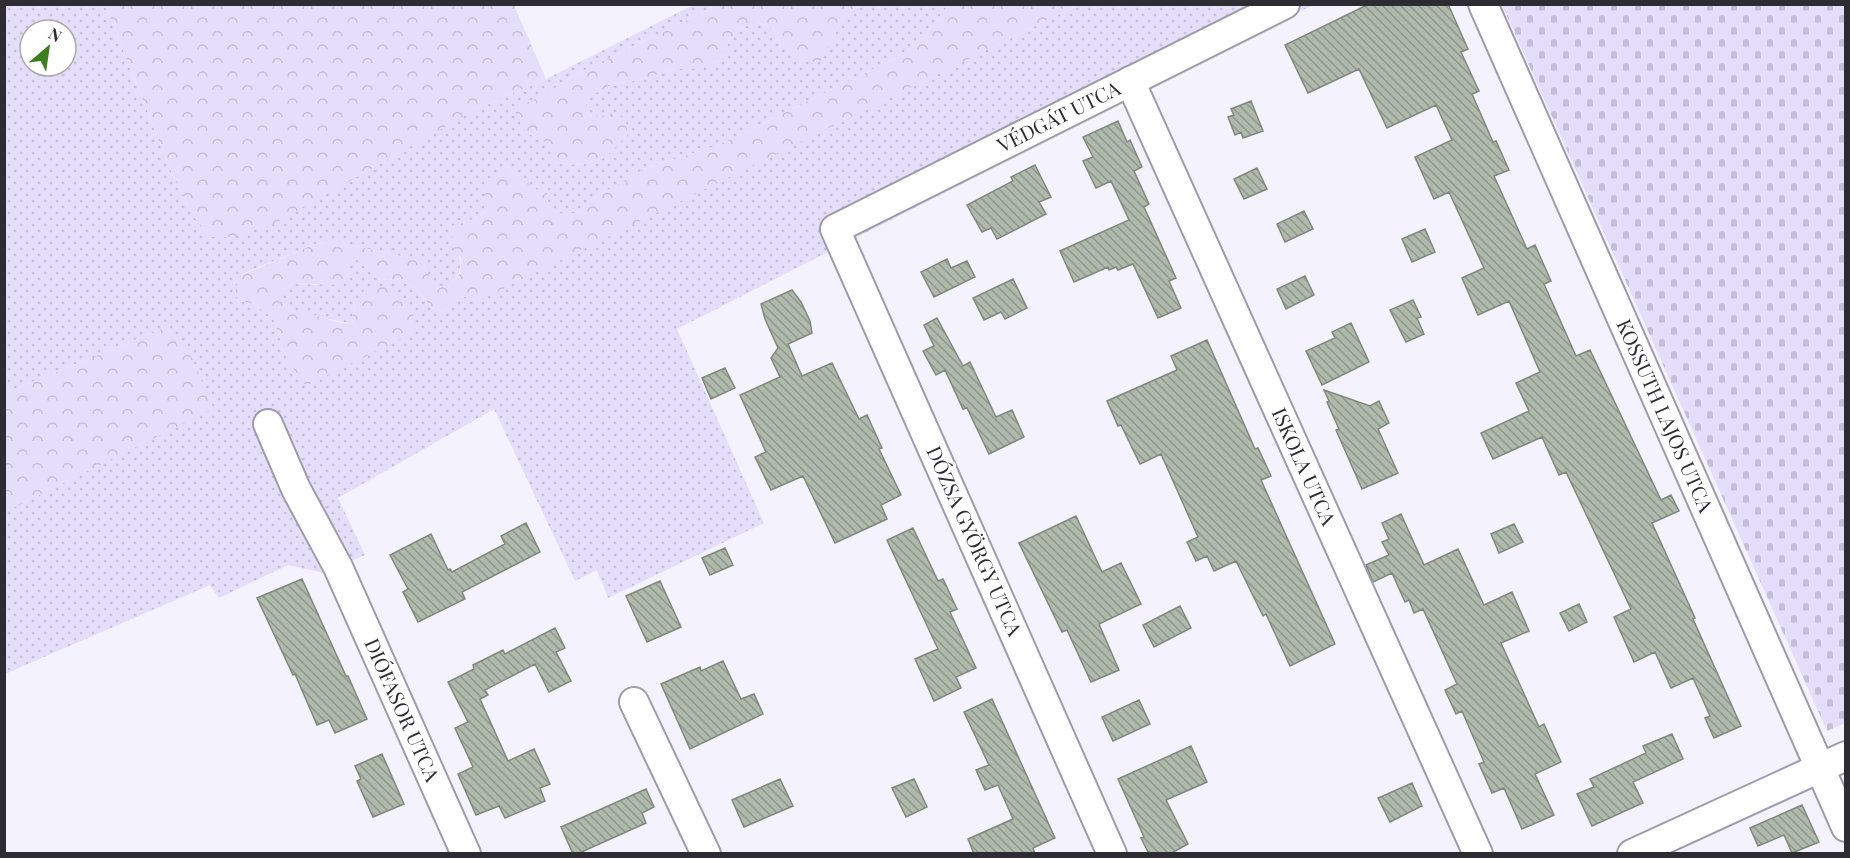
<svg xmlns="http://www.w3.org/2000/svg" width="1850" height="858" viewBox="0 0 1850 858" font-family="'Playfair Display',serif">
  <style>
    .grass { fill: url(#grass-dots); fill-rule: evenodd }
    .forest { fill: url(#forest-crowns) }
    .cemetery { fill: url(#cemetery-stones) }
    .building { fill: url(#building-back-hatch); stroke: #7f897b; stroke-width: 1.5 }
    .lines { fill: none; stroke-linecap: round; stroke-linejoin: round }
    .minor-casing { stroke: #9e9bab; stroke-width: 32 }
    .minor { stroke: #fff; stroke-width: 28 }
    .labels { text-anchor: middle; stroke-width: 6; stroke-linejoin: round; paint-order: stroke }
    .street-label { font-size: 20px; fill: #2e2c33; stroke: #fff }
  </style>
  <defs>
    <pattern id="grass-dots" width="8" height="8" patternUnits="userSpaceOnUse" patternTransform="scale(1.5)"><rect width="8" height="8" fill="#e4defb"/><path d="M2 2h.1M6 6h.1" fill="none" stroke="#c4bfd8" stroke-width="1.8" stroke-linecap="round"/></pattern>
    <pattern id="forest-crowns" width="20" height="18" patternUnits="userSpaceOnUse" patternTransform="scale(1.5)"><rect width="20" height="18" fill="#e4defb"/><path d="M2 6a3 3 0 1 1 6 0M12 15a3 3 0 1 1 6 0" fill="none" stroke="#c4bfd8"/></pattern>
    <pattern id="cemetery-stones" width="16" height="16" patternUnits="userSpaceOnUse" patternTransform="scale(1.5)"><rect width="16" height="16" fill="#e4defb"/><path d="M2 7V4a2 2 0 0 1 4 0v3zM10 15v-3a2 2 0 0 1 4 0v3z" fill="#c4bfd8"/></pattern>
    <pattern id="building-back-hatch" width="6" height="6" patternUnits="userSpaceOnUse" patternTransform="scale(1.5)"><rect width="6" height="6" fill="#b0baac"/><path d="M-1 5l2 2M0 0l6 6M5-1l2 2" fill="none" stroke="#90978d"/></pattern>
  </defs>
  <rect width="100%" height="100%" fill="#f4f2fc"/>
  <path class="grass" d="M 5,5 L 105,5 L 173,176 L 195,218 L 210,237 L 477,109 L 546,79 L 693,5 L 717,5 L 569,78 L 551,91 L 515,109 L 524,129 L 545,142 L 553,149 L 555,163 L 581,165 L 607,157 L 605,116 L 592,117 L 586,109 L 586,98 L 613,84 L 643,79 L 674,69 L 700,69 L 720,60 C 731,36 732,34 755,21 L 774,29 L 781,46 L 819,62 L 832,40 L 841,19 L 861,5 L 949,5 L 920,42 L 893,59 L 719,145 L 646,168 L 592,199 L 578,212 L 565,215 L 550,209 L 547,198 L 548,189 L 544,186 L 537,190 L 506,166 L 488,211 L 469,221 L 453,245 C 465,265 462,271 448,288 L 433,284 L 422,261 L 333,241 L 313,245 L 242,274 L 242,301 L 254,304 L 273,318 L 287,360 L 417,331 L 355,303 L 352,324 L 294,311 L 282,303 L 282,290 L 295,283 L 316,285 L 348,276 L 346,258 L 355,258 L 380,280 L 396,279 L 417,288 L 431,308 L 443,311 L 462,296 L 478,300 L 1078,5 L 1313,5 L 677,329 L 764,523 L 608,598 L 597,570 L 575,581 L 494,409 L 338,498 L 365,555 L 324,573 L 288,565 L 219,598 L 210,585 L 5,674 L 5,512 L 213,408 L 169,326 L 5,393 ZM 30,30 L 66,30 L 66,66 L 30,66 Z"/>
  <path class="forest" d="M 987,4 L 991,6 L 994,4 L 1078,5 L 478,301 L 462,296 L 443,311 L 431,308 L 417,288 L 396,279 L 380,280 L 355,258 L 346,259 L 348,276 L 338,285 L 295,283 L 282,290 L 282,303 L 294,311 L 306,312 L 336,322 L 352,324 L 355,303 L 365,289 L 387,286 C 408,300 413,305 417,331 L 306,386 L 287,360 L 273,318 L 254,304 L 242,301 L 235,296 L 236,286 L 242,275 L 313,245 L 333,241 L 422,261 L 433,283 L 448,288 L 460,273 L 461,258 L 453,245 L 451,226 L 469,221 L 488,211 L 484,195 L 495,175 L 506,166 L 537,190 L 544,186 L 548,189 L 547,198 L 550,209 L 565,215 L 578,212 L 592,199 L 646,168 L 719,145 L 893,59 L 920,42 L 949,5 Z
    M 105,5 L 514,5 L 546,79 L 477,109 L 274,224 L 231,237 L 210,237 L 195,218 L 173,176 Z
    M 717,5 L 861,5 L 841,19 L 832,40 L 820,62 L 800,61 L 781,46 L 774,29 L 755,21 C 732,34 731,36 720,60 L 700,69 L 674,69 L 643,79 L 613,84 L 586,98 L 586,109 L 592,117 L 605,116 L 615,112 L 626,120 L 628,135 L 606,157 L 581,165 L 555,163 C 550,133 535,144 523,128 C 519,122 517,115 514,109 L 551,91 L 569,78 Z
    M 169,326 L 193,360 L 213,409 L 5,512 L 5,393 Z"/>
  <path class="cemetery" d="M 1502,5 L 1845,5 L 1845,723 L 1827,731 Z"/>
  <path class="building" d="M 1369,4 L 1448,4 L 1468,49 L 1461,52 L 1479,91 L 1472,94 L 1493,142 L 1496,141 L 1509,170 L 1494,176 L 1527,249 L 1535,245 L 1551,281 L 1544,284 L 1576,356 L 1590,350 L 1661,500 L 1671,495 L 1679,511 L 1652,523 L 1695,618 L 1693,619 L 1741,726 L 1714,738 L 1705,718 L 1710,716 L 1693,678 L 1671,688 L 1655,652 L 1634,662 L 1614,617 L 1631,609 L 1566,472 L 1559,475 L 1542,437 L 1493,459 L 1481,433 L 1529,411 L 1516,383 L 1540,372 L 1509,301 L 1478,315 L 1462,278 L 1484,268 L 1449,192 L 1434,199 L 1415,157 L 1452,140 L 1436,105 L 1387,128 L 1359,69 L 1308,93 L 1285,45 Z
    M 1251,101 L 1263,131 L 1243,138 L 1241,132 L 1235,135 L 1228,117 L 1234,115 L 1231,109 Z
    M 1118,121 L 1127,142 L 1130,140 L 1142,167 L 1134,171 L 1149,204 L 1144,207 L 1176,278 L 1169,281 L 1181,308 L 1158,318 L 1133,264 L 1118,270 L 1116,267 L 1109,270 L 1108,267 L 1074,282 L 1060,251 L 1129,220 L 1111,181 L 1096,188 L 1083,161 L 1093,157 L 1083,137 Z
    M 1035,165 L 1051,197 L 1039,202 L 1046,214 L 997,239 L 991,228 L 982,232 L 967,205 L 1013,181 L 1011,177 Z
    M 1257,168 L 1267,189 L 1244,199 L 1234,179 Z
    M 1304,211 L 1313,229 L 1285,242 L 1277,224 Z
    M 1425,229 L 1435,252 L 1412,262 L 1402,239 Z
    M 947,259 L 951,268 L 967,261 L 975,277 L 934,297 L 921,272 Z
    M 1305,276 L 1314,295 L 1286,309 L 1277,289 Z
    M 1013,279 L 1027,308 L 1005,319 L 1001,312 L 984,320 L 973,298 Z
    M 792,290 L 801,302 L 810,321 L 812,333 L 788,344 L 802,376 L 832,363 L 859,419 L 867,415 L 882,448 L 879,449 L 901,495 L 881,505 L 887,519 L 835,543 L 803,476 L 771,490 L 755,457 L 766,452 L 740,395 L 780,377 L 771,358 L 778,348 L 765,319 L 761,304 Z
    M 1413,300 L 1421,317 L 1417,318 L 1424,334 L 1406,342 L 1390,310 Z
    M 937,318 L 963,366 L 970,362 L 996,417 L 1012,410 L 1024,437 L 989,454 L 967,408 L 963,409 L 945,370 L 936,375 L 923,351 L 934,346 L 924,325 Z
    M 1351,323 L 1369,362 L 1322,385 L 1306,351 L 1335,338 L 1332,332 Z
    M 1207,340 L 1255,449 L 1258,448 L 1271,476 L 1261,480 L 1335,644 L 1290,666 L 1266,614 L 1263,616 L 1236,561 L 1214,571 L 1207,556 L 1196,561 L 1187,542 L 1198,537 L 1161,454 L 1140,464 L 1121,425 L 1118,426 L 1107,401 L 1177,370 L 1171,356 Z
    M 725,368 L 735,388 L 711,399 L 702,378 Z
    M 1324,390 L 1370,406 L 1379,401 L 1389,423 L 1378,429 L 1398,473 L 1362,489 L 1336,430 L 1339,429 L 1327,402 L 1329,401 Z
    M 1401,514 L 1424,565 L 1458,549 L 1484,605 L 1512,592 L 1529,631 L 1501,643 L 1539,727 L 1544,724 L 1561,762 L 1535,774 L 1554,815 L 1522,829 L 1504,788 L 1492,793 L 1479,764 L 1484,762 L 1462,711 L 1456,714 L 1445,690 L 1457,684 L 1423,609 L 1414,613 L 1409,600 L 1405,602 L 1392,573 L 1373,582 L 1366,565 L 1389,555 L 1382,542 L 1389,539 L 1382,523 Z
    M 1076,516 L 1102,572 L 1121,563 L 1141,604 L 1099,624 L 1119,670 L 1091,682 L 1067,630 L 1062,632 L 1019,543 Z
    M 526,523 L 540,552 L 462,592 L 465,599 L 418,622 L 403,592 L 408,589 L 390,555 L 431,534 L 448,570 L 450,569 L 452,572 L 505,544 L 501,536 Z
    M 1514,524 L 1523,542 L 1499,553 L 1491,534 Z
    M 913,528 L 938,581 L 943,579 L 957,609 L 950,612 L 976,668 L 956,677 L 961,688 L 934,701 L 915,659 L 938,649 L 887,540 Z
    M 725,548 L 733,565 L 710,575 L 702,558 Z
    M 302,579 L 346,676 L 348,676 L 367,719 L 335,733 L 329,720 L 317,725 L 295,674 L 293,675 L 257,598 Z
    M 660,581 L 681,627 L 647,642 L 626,596 Z
    M 1579,604 L 1587,622 L 1569,631 L 1560,613 Z
    M 1180,606 L 1191,628 L 1154,647 L 1143,625 Z
    M 555,628 L 565,648 L 556,652 L 571,681 L 549,692 L 535,664 L 485,690 L 488,695 L 480,699 L 508,761 L 534,749 L 550,784 L 540,788 L 545,801 L 505,818 L 499,806 L 476,815 L 458,774 L 473,767 L 455,728 L 468,722 L 448,682 L 474,669 L 473,665 L 503,650 L 505,654 Z
    M 723,661 L 741,699 L 754,694 L 763,714 L 690,749 L 661,684 L 700,667 L 701,671 Z
    M 992,699 L 1055,838 L 1033,848 L 1035,854 L 974,854 L 968,839 L 1013,819 L 998,785 L 985,790 L 976,770 L 989,765 L 964,712 Z
    M 1139,700 L 1150,724 L 1113,741 L 1102,717 Z
    M 1672,734 L 1683,759 L 1633,782 L 1643,803 L 1592,826 L 1577,794 L 1594,787 L 1590,779 L 1646,753 L 1643,746 Z
    M 1191,746 L 1207,782 L 1166,800 L 1188,844 L 1170,854 L 1149,854 L 1141,838 L 1144,837 L 1118,779 Z
    M 382,754 L 404,804 L 373,817 L 357,781 L 361,779 L 355,766 Z
    M 780,779 L 793,806 L 744,827 L 732,800 Z
    M 914,779 L 927,807 L 906,817 L 892,788 Z
    M 1412,783 L 1422,806 L 1390,822 L 1378,798 Z
    M 646,789 L 654,807 L 642,813 L 646,823 L 577,854 L 573,854 L 561,827 Z
    M 1802,805 L 1819,842 L 1792,853 L 1784,835 L 1758,846 L 1750,828 Z"/>
  <g class="lines">
    <defs>
      <g id="minor">
        <path id="s1" d="M 1483,4 L 1846,827"/>
        <path id="s2" d="M 1130,81 L 1478,854"/>
        <path id="s3" d="M 268,424 L 296,489 L 338,567 L 466,854"/>
        <path d="M 634,702 L 706,854"/>
        <path id="s4" d="M 1112,854 L 835,229 L 1285,4"/>
        <path d="M 1632,854 L 1846,756"/>
      </g>
    </defs>
    <use href="#minor" class="minor-casing"/>
    <use href="#minor" class="minor"/>
  </g>
  <g class="labels">
    <g class="street-label">
      <text dy="7" stroke="none"><textPath href="#s4" startOffset="934">VÉDGÁT UTCA</textPath></text>
      <text dy="7" stroke="none"><textPath href="#s1" startOffset="450">KOSSUTH LAJOS UTCA</textPath></text>
      <text dy="7" stroke="none"><textPath href="#s2" startOffset="423">ISKOLA UTCA</textPath></text>
      <text transform="translate(974 541) rotate(66)" y="7">DÓZSA GYÖRGY UTCA</text>
      <text dy="7" stroke="none"><textPath href="#s3" startOffset="316">DIÓFASOR UTCA</textPath></text>
    </g>
  </g>
  <rect width="1850" height="858" fill="none" stroke="#2e2c33" stroke-width="12"/>
  <g transform="translate(48 48) rotate(29)"><circle r="28" fill="#ffffff" stroke="#ababad" stroke-width="1.5"/>
  <path d="M0-4.5L10 22L0 15L-10 22Z" fill="#3d7e1d"/>
  <text y="-9" font-size="16" font-weight="bold" text-anchor="middle" fill="#2e2c33">N</text>
  </g>
</svg>
